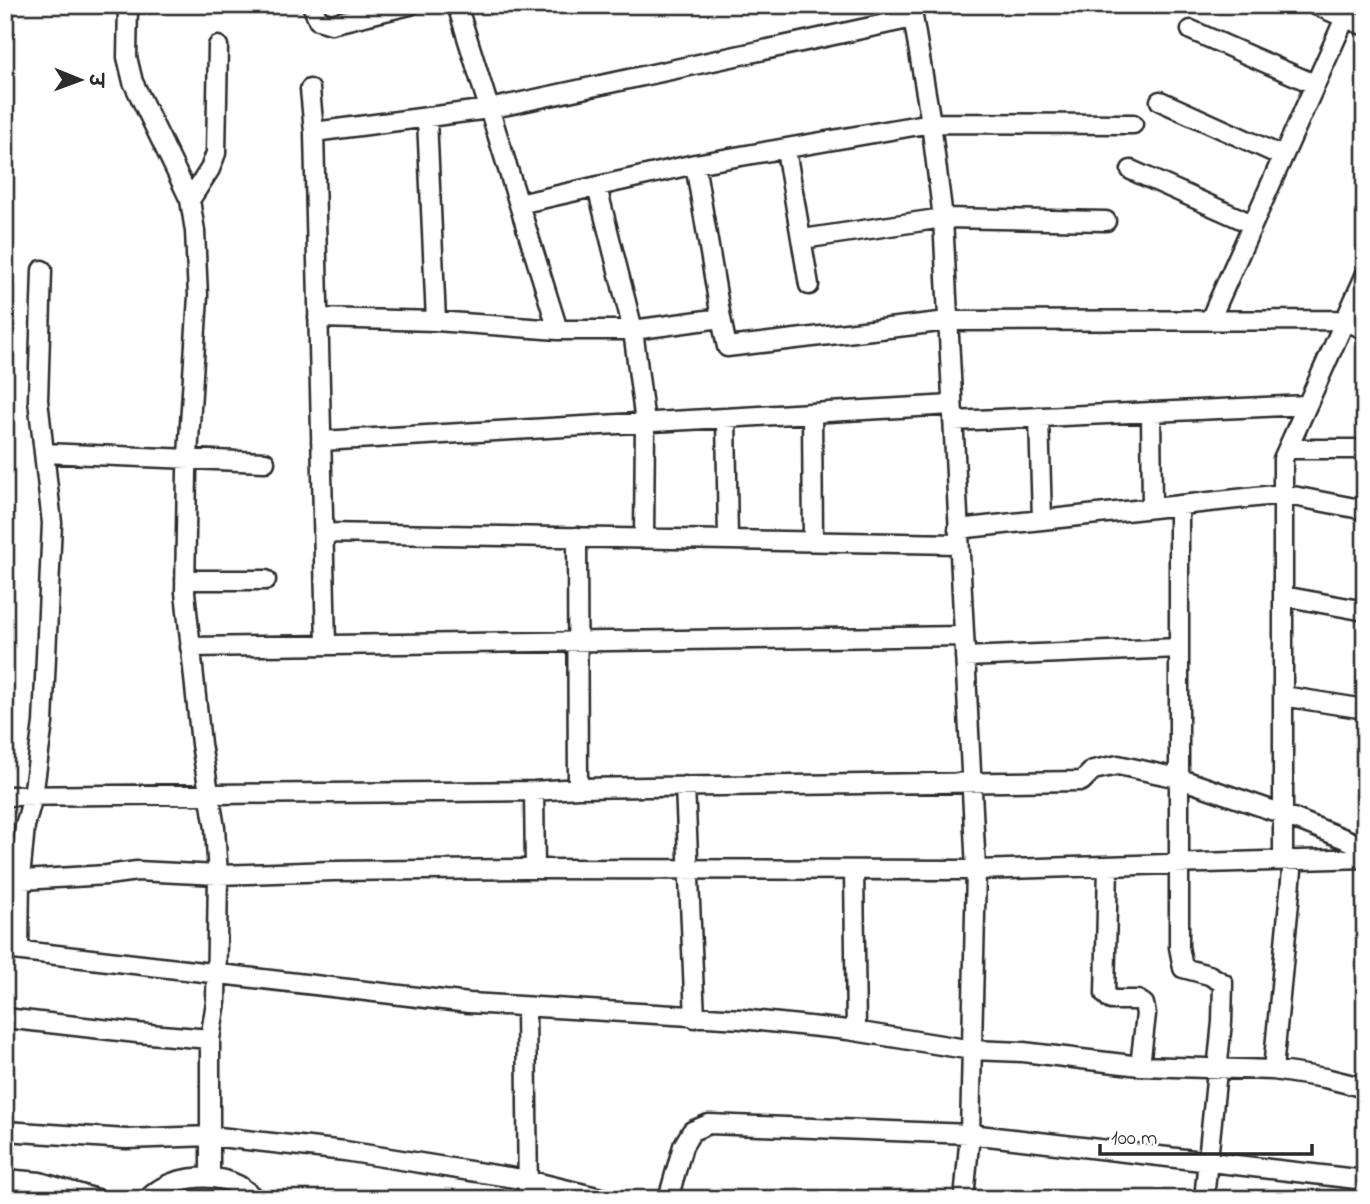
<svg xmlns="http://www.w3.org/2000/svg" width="1370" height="1204" viewBox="0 0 1370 1204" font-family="'Indie Flower','Playpen Sans Deva',sans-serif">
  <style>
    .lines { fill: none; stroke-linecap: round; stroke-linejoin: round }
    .minor-casing { stroke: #2b2b2b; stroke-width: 23 }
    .minor { stroke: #fff; stroke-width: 18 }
  </style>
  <rect width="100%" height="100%" fill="#fff"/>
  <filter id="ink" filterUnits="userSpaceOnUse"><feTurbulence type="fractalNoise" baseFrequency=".0143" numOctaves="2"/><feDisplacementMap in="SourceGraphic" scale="14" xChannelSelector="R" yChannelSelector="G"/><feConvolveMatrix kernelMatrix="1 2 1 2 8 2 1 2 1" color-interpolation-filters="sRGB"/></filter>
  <g filter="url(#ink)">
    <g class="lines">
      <defs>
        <path id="minor" d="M 128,5 L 127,57 L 133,82 L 190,200 L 195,231 L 198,296 L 187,472 L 185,592 L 201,744 L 215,828 L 218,875 L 216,1002 L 210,1039 L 210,1177
          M 312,5 L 318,20 L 331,24 L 410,5
          M 457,5 L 558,330
          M 911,5 L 931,123 L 943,218 L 976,870 L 970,1134 L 964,1199
          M 1315,5 L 1365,26
          M 1191,30 L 1314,84
          M 310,89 L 314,132 L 326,645
          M 1160,101 L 1282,156
          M 427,119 L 436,321
          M 314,132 L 489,109 L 913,18
          M 786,150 L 809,285
          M 695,164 L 721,318
          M 1131,170 L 1252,224
          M 597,187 L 633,330 L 645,423 L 644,538
          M 190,200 L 210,169 L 216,153 L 218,46
          M 519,204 L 695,164 L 931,123 L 1133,124
          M 803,239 L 943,218 L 1106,221
          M 318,318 L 436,321 L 558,330 L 633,330 L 721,318 L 727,347 L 948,321 L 1345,320 L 1365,330
          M 1210,320 L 1345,18
          M 1151,412 L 1152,508
          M 812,413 L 813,541
          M 1039,417 L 1042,519
          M 726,418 L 728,540
          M 953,421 L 1307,405
          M 321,441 L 952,405
          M 1288,449 L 1365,449
          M 44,453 L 265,462
          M 1179,505 L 1179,947 L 1183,968 L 1209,975 L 1223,983 L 1222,1022 L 1204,1199
          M 958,529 L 1283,494 L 1365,510
          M 323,533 L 959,544
          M 577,537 L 578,788
          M 185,580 L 266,580
          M 1283,596 L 1365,611
          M 190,647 L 964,636
          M 965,657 L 1178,648
          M 1283,696 L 1365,709
          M 685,786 L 695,1018
          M 534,791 L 535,869
          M 5,796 L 534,791 L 578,788 L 1082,781 L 1093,770 L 1118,765 L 1178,778 L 1283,814 L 1365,847
          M 1283,860 L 1283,459 L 1365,276
          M 1108,866 L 1105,994 L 1111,1000 L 1138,1000 L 1144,1004 L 1146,1014 L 1140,1066
          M 854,870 L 856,1031
          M 5,881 L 107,875 L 137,871 L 218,875 L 333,871 L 523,869 L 976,870 L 1365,858
          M 5,949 L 469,1003 L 741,1019 L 848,1030 L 972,1050 L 1023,1052 L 1140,1066 L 1273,1070 L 1325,1078 L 1365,1088
          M 19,950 L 20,879 L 25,826 L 33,796 L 43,723 L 52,523 L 38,400 L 42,270
          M 526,1007 L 528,1199
          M 5,1018 L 137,1033 L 210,1039
          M 1273,1070 L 1293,860
          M 5,1131 L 126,1139 L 210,1136 L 345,1151 L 527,1180 L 605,1199
          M 5,1179 L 40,1182 L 97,1199
          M 148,1199 C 169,1176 211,1172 238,1185 C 244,1188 250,1195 256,1199
          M 668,1199 L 683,1146 L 692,1131 L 709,1124 L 970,1134 L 1365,1180"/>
      </defs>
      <use href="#minor" class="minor-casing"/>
      <use href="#minor" class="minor"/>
    </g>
  </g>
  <rect width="1370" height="1204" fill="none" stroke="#fff" stroke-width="28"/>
  <rect x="14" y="14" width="1342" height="1176" fill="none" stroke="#2b2b2b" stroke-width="2.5" filter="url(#ink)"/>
  <g transform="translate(80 80) rotate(91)" stroke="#ffffff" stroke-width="5" paint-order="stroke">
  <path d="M0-5L12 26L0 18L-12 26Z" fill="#2b2b2b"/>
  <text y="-10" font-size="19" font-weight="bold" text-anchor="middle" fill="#2b2b2b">उ</text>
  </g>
  <path d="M1100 1144v10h212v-10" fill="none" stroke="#2b2b2b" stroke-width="3.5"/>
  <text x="1111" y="1144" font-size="21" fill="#2b2b2b" stroke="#ffffff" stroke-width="5" paint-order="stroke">100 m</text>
</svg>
